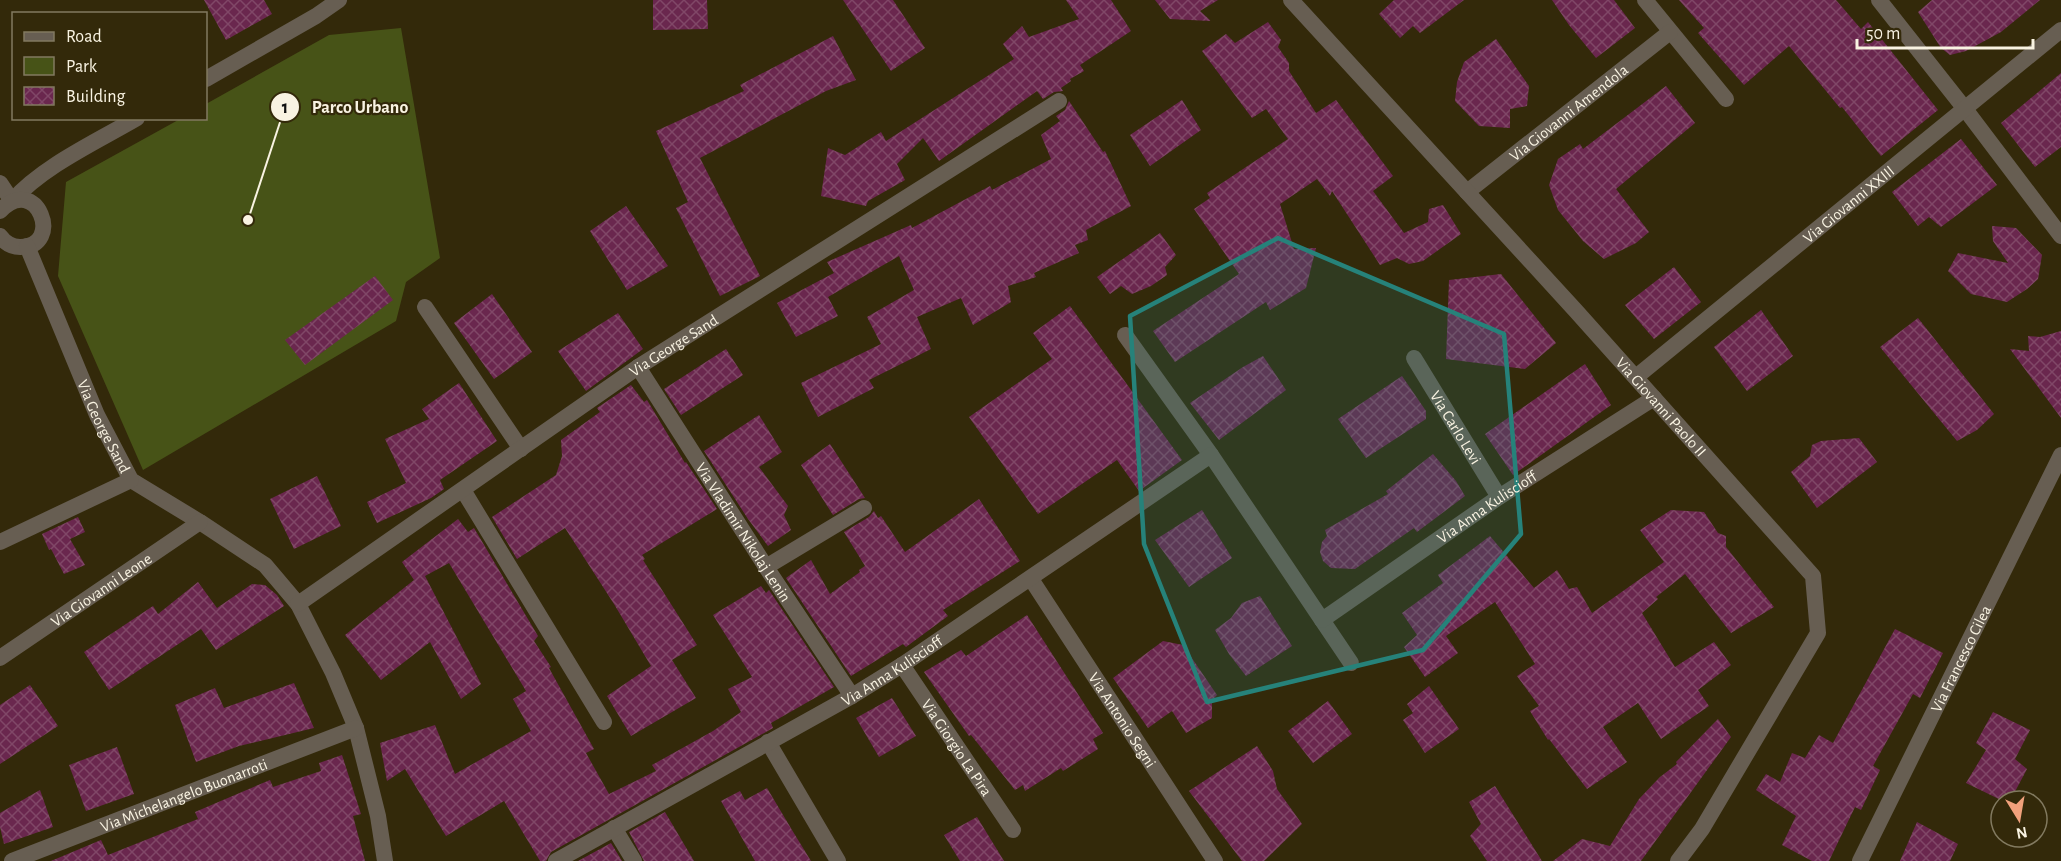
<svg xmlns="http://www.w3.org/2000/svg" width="2061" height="861" viewBox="0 0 2061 861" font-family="'Alegreya Sans',sans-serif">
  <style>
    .green { fill: #475317 }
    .building { fill: url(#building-cross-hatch) }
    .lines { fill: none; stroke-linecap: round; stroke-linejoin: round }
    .minor { stroke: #675e52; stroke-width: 16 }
    .tertiary { stroke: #675e52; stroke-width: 16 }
    .marked { fill: #26827a; fill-opacity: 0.2; stroke: #26827a; stroke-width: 4.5; stroke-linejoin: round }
    .labels { text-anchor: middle; stroke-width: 4.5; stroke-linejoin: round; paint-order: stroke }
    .street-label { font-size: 16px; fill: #f9f3e2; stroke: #33290a }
    .leader { fill: none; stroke: #f9f3e2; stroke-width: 2 }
    .callout-dot { fill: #f9f3e2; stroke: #33290a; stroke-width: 2 }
    .mark-label { font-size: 18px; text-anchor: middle; font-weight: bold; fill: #111 }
    .callout-label { font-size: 18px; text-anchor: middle; font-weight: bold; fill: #f9f3e2; stroke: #33290a; stroke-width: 4.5; stroke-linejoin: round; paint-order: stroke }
  </style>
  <defs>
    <pattern id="building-cross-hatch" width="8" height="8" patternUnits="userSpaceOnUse" patternTransform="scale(1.5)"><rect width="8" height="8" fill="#6a274e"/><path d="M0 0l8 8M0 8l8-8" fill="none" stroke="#804767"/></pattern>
  </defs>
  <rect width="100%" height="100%" fill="#33290a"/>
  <path class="green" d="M 401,28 L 440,258 L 406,282 L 396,321 L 143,470 L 58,276 L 66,182 L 180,119 L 206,118 L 206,104 L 329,35 Z"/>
  <path class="building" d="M 204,0 L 264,0 L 272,14 L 226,40 Z
    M 653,0 L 707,0 L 708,29 L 653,30 Z
    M 843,0 L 893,0 L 925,48 L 891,71 Z
    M 1066,0 L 1111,0 L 1131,31 L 1080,65 L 1084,71 L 1070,79 L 1071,81 L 1061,88 L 1063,91 L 1054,92 L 1043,99 L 1037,91 L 939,161 L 923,138 L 897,164 L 905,180 L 868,201 L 866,206 L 821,196 L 828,148 L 845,155 L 881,132 L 886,141 L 1014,59 L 1003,44 L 1022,26 L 1029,37 L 1079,19 Z
    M 1155,0 L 1218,0 L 1200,11 L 1211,21 L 1170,19 Z
    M 1394,0 L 1464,0 L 1420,33 L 1413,26 L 1400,38 L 1379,14 Z
    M 1552,0 L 1614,0 L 1635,28 L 1596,58 L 1569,25 Z
    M 1679,0 L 1836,0 L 1861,29 L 1868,22 L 1938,110 L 1881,156 L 1842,107 L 1840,108 L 1789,46 L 1744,85 L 1698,33 L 1704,28 Z
    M 1932,0 L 2040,0 L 2001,32 L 1966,51 L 1950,55 L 1941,48 L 1918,12 Z
    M 1268,22 L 1281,40 L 1278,47 L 1289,63 L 1289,71 L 1316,113 L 1336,100 L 1393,176 L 1373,191 L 1404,233 L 1428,222 L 1429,209 L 1443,205 L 1461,234 L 1423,261 L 1409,264 L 1397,258 L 1380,265 L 1332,191 L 1330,196 L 1317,179 L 1280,204 L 1294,249 L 1316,248 L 1306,288 L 1270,310 L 1266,302 L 1175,362 L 1153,331 L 1239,274 L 1194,209 L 1210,198 L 1207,193 L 1288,139 L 1266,109 L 1252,118 L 1202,51 L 1226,34 L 1235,43 Z
    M 833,36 L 856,80 L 826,91 L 700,158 L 760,276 L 720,296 L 676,208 L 688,202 L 656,131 L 744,91 L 740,85 Z
    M 1496,39 L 1529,86 L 1527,106 L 1510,109 L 1510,128 L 1479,126 L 1455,101 L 1457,82 L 1464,62 Z
    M 2061,73 L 2061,147 L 2035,167 L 2001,123 Z
    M 1666,86 L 1695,123 L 1616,189 L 1649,232 L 1636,243 L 1604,259 L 1583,241 L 1558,210 L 1549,185 L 1558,159 L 1580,144 L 1583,149 Z
    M 1182,100 L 1201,130 L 1150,166 L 1130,135 Z
    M 1069,101 L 1103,152 L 1105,151 L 1131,206 L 1086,230 L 1088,240 L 1075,245 L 1079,253 L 1034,273 L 1036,277 L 1008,286 L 1011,302 L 973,325 L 961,298 L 917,317 L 931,349 L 869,380 L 874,388 L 818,417 L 801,383 L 881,344 L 867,317 L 914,290 L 899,256 L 828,297 L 838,316 L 796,337 L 777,303 L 834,273 L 827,262 L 911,225 L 912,228 L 990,186 L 992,190 L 1051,159 L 1041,135 L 1060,121 L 1056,116 L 1065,110 Z
    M 1961,139 L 1997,185 L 1941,227 L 1929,217 L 1918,226 L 1892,192 Z
    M 626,206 L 668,266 L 627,290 L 590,231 Z
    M 1992,226 L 2016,228 L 2042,255 L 2038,279 L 2027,289 L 2007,302 L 1971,294 L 1948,271 L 1958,253 L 2008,263 L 1993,241 Z
    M 1160,233 L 1176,255 L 1165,267 L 1167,275 L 1151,286 L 1132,294 L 1121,286 L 1110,294 L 1097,277 Z
    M 1674,267 L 1701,302 L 1654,339 L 1625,305 Z
    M 1501,274 L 1556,343 L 1525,369 L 1446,359 L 1449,280 Z
    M 375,276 L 393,300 L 305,365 L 285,340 Z
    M 492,294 L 532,352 L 494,379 L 454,323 Z
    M 1070,306 L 1182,460 L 1139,491 L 1117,460 L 1038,514 L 969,417 L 1052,359 L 1033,333 Z
    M 1761,310 L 1793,356 L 1747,391 L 1714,347 Z
    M 618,313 L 643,349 L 586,391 L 558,351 Z
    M 1918,318 L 1994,414 L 1977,430 L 1957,441 L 1880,347 Z
    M 2061,331 L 2061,418 L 2010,349 L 2029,351 L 2028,336 L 2040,337 Z
    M 726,349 L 743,375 L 681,415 L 664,389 Z
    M 1263,356 L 1286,390 L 1219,440 L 1190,403 L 1243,367 Z
    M 1585,364 L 1611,405 L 1513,475 L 1485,434 Z
    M 1402,376 L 1426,411 L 1426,419 L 1366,458 L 1338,419 Z
    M 459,383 L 497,441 L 440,480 L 444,489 L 431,498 L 377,523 L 367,502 L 406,483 L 385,439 L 429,419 L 422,409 Z
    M 631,385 L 644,402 L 647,400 L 685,463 L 686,462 L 717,509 L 642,555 L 645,559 L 643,560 L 697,645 L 672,660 L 696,698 L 631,736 L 607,696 L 651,666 L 614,604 L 565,528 L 517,559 L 492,517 L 556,475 L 562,456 L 561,440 L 600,412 L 597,408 Z
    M 759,415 L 782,452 L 759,467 L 788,506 L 784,515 L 791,530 L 768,546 L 748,519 L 704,451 Z
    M 1859,438 L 1877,462 L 1817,508 L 1791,472 L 1810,456 L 1812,445 L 1821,441 Z
    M 830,444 L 865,498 L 859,499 L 833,515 L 801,465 Z
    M 1433,454 L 1456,481 L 1465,496 L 1417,532 L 1414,528 L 1355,569 L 1331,568 L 1323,561 L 1320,552 L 1322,542 L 1327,536 L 1325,530 L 1388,494 L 1386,491 Z
    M 317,476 L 341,526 L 294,549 L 270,499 Z
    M 979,499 L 1020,561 L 943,610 L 948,616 L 906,647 L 903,644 L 851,676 L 786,578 L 811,560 L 830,594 L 860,572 L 859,570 L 865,566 L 844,532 L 869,517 L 874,511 L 878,518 L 881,516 L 905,552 Z
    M 1202,510 L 1232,558 L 1189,587 L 1155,540 Z
    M 1671,510 L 1704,512 L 1718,533 L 1726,536 L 1726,547 L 1774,607 L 1731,633 L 1685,574 L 1656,597 L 1658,599 L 1642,613 L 1675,667 L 1714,642 L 1731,665 L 1698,690 L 1709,706 L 1661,739 L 1638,703 L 1603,727 L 1627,762 L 1587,789 L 1549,739 L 1548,740 L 1530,711 L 1539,706 L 1517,676 L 1535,664 L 1495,602 L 1446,636 L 1458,653 L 1425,677 L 1404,647 L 1417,635 L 1402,613 L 1443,583 L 1438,575 L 1490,536 L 1534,588 L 1557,570 L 1569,589 L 1577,587 L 1592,613 L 1664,562 L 1640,530 Z
    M 78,517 L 85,532 L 70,539 L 85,565 L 64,574 L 51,549 L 49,550 L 42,534 Z
    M 458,519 L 468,532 L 474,528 L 538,636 L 534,641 L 551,667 L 549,668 L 594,749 L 586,753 L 609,794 L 656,771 L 652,765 L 713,731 L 741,712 L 728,689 L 752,677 L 713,615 L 761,586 L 766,593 L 769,590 L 834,687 L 771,723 L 773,728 L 551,852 L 546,861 L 540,861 L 504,801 L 446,836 L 405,769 L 387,781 L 380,743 L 435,725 L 455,774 L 531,731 L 513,699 L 526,691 L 449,563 L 425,576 L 481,684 L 461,699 L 430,642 L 381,680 L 345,635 L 414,580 L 402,562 Z
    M 198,582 L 217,608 L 252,584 L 265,585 L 277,595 L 284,606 L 216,650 L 201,629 L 109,690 L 84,652 L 153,606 L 158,614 Z
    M 1260,596 L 1292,646 L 1246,676 L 1229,654 L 1215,630 L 1231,618 L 1242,603 Z
    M 1027,615 L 1103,733 L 1093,739 L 1098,749 L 1063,771 L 1061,768 L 1025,791 L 1023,785 L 1015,790 L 971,735 L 969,736 L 924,672 L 961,650 L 966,656 Z
    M 1895,629 L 1943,653 L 1920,698 L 1913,694 L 1873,766 L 1880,770 L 1861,810 L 1855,807 L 1829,861 L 1812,861 L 1782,845 L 1796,816 L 1756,790 L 1766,774 L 1780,782 L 1792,753 L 1805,758 L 1819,735 L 1833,743 Z
    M 1163,641 L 1183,645 L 1217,695 L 1212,700 L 1212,718 L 1186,733 L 1172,711 L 1148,728 L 1113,678 Z
    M 294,683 L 314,728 L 239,746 L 196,762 L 175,705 L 215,688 L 224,708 Z
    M 30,685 L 58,726 L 0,764 L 0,705 Z
    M 1429,686 L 1459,729 L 1425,753 L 1403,720 L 1413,713 L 1407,704 Z
    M 892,698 L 916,736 L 879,757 L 856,718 Z
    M 1328,701 L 1352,734 L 1313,763 L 1288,731 Z
    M 1993,712 L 2030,730 L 2015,759 L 2027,769 L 2010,801 L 2003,801 L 1966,783 L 1986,750 L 1976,743 Z
    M 1718,719 L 1731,737 L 1641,861 L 1553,861 L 1582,839 L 1610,846 L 1639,799 L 1660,777 L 1677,764 L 1676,762 Z
    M 1257,746 L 1273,771 L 1277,789 L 1302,824 L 1264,861 L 1242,861 L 1189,791 Z
    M 117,747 L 134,794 L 86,811 L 69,765 Z
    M 342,755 L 361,814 L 353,816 L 365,861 L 51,861 L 101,840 L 108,855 L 198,819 L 195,812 L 270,780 L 273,787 L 321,771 L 319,763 Z
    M 1495,786 L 1542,861 L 1487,861 L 1470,836 L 1481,824 L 1469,802 Z
    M 767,788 L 792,830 L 811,861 L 755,861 L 721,801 L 740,791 L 745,800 Z
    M 40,790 L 53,827 L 4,844 L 0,827 L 0,813 Z
    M 665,812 L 694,861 L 644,861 L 629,832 Z
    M 977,817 L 1004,861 L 960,861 L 944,835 Z
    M 1917,822 L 1958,844 L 1950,861 L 1900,861 Z
    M 611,843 L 622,861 L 578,861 Z"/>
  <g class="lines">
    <g class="minor">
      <path d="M 1645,0 L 1726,99"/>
      <path d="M 1879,0 L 1965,109 L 2061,236"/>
      <path d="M 206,79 L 316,16 L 339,0"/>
      <path d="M 0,183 L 12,201"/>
      <path id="s1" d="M 1467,192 L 1670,32"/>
      <path d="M 12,201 C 43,166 96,142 137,118"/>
      <path d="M 0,211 C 37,172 65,247 20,247 C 11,247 5,243 0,236"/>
      <path id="s2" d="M 27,246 L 97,415 L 131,480 L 200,522 L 265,565 L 298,604 L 333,673 L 356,728 L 378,816 L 385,861"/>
      <path d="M 425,307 L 521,449"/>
      <path d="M 1125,335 L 1211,455"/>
      <path id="s3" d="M 1414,358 L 1499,497"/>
      <path id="s4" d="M 638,367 L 766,567 L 852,696"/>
      <path id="s5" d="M 1636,377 L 2061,30"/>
      <path d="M 463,490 L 604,722"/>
      <path d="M 0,542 L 131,480"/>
      <path d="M 766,567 L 864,508"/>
      <path id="s6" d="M 1031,579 L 1215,861"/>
      <path id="s7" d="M 298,604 L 638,367 L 1059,101"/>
      <path d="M 1322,620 L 1351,663"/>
      <path id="s8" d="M 0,658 L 200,522"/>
      <path id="s9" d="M 902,665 L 1013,830"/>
      <path d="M 768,742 L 838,861"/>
      <path d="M 614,828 L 634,861"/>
      <path id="s10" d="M 12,861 L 356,728"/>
      <path id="s11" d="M 556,861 L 852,696 L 902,665 L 1211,455 L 1322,620 L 1499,497 L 1654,398"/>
      <path id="s12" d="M 1860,861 L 2061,455"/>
    </g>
    <path class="tertiary" id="s13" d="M 1291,0 L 1576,311 L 1813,576 L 1818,633 L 1702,829 L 1678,861"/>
  </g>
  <path class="marked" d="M 1278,238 L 1504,334 L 1521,534 L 1423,650 L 1207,702 L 1144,544 L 1130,316 Z"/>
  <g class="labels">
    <g class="street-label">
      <text dy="6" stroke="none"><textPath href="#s1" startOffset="129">Via Giovanni Amendola</textPath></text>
      <text dy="6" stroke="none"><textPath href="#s5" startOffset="274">Via Giovanni XXIII</textPath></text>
      <text dy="6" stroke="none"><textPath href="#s7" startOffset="456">Via George Sand</textPath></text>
      <text dy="6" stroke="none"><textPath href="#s13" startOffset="550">Via Giovanni Paolo II</textPath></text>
      <text dy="6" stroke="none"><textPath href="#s2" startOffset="196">Via George Sand</textPath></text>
      <text dy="6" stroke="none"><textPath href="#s3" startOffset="81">Via Carlo Levi</textPath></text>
      <text dy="6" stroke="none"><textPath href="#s11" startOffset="1170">Via Anna Kuliscioff</textPath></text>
      <text dy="6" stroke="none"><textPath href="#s4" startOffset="196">Via Vladimir Nikolaj Lenin</textPath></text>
      <text dy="6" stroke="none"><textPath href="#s8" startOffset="122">Via Giovanni Leone</textPath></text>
      <text dy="6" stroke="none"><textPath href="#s12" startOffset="226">Via Francesco Cilea</textPath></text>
      <text dy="6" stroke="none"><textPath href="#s11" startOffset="386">Via Anna Kuliscioff</textPath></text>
      <text dy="6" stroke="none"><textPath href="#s6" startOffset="168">Via Antonio Segni</textPath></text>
      <text dy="6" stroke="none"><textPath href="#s9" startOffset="99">Via Giorgio La Pira</textPath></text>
      <text dy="6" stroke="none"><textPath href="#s10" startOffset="184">Via Michelangelo Buonarroti</textPath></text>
    </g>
  </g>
  <path class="leader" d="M248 220L285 107"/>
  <g class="callout-dot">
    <circle cx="248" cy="220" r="6"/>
    <circle cx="285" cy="107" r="15"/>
  </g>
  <g class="mark-label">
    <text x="285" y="113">1</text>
  </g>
  <g class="callout-label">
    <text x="360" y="113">Parco Urbano</text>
  </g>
  <rect x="12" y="12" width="195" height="108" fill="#33290a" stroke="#827a60" stroke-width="1.5"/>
  <rect x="24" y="32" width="30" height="9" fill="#675e52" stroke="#827a60" stroke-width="1.5"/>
  <text x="66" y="42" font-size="18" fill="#f9f3e2">Road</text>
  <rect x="24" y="57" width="30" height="18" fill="#475317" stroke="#827a60" stroke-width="1.5"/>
  <text x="66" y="72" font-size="18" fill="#f9f3e2">Park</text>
  <rect x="24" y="87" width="30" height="18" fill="url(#building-cross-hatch)" stroke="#827a60" stroke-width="1.5"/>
  <text x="66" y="102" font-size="18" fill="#f9f3e2">Building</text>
  <g transform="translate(2019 819) rotate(169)"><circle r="28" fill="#33290a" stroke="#827a60" stroke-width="1.5"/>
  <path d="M0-4.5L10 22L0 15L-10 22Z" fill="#f1a17c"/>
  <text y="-9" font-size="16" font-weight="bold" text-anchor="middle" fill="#f9f3e2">N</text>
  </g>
  <path d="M1857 39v9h176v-9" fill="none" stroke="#f9f3e2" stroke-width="3"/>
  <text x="1866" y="39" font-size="18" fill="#f9f3e2" stroke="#33290a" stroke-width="4.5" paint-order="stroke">50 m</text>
</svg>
